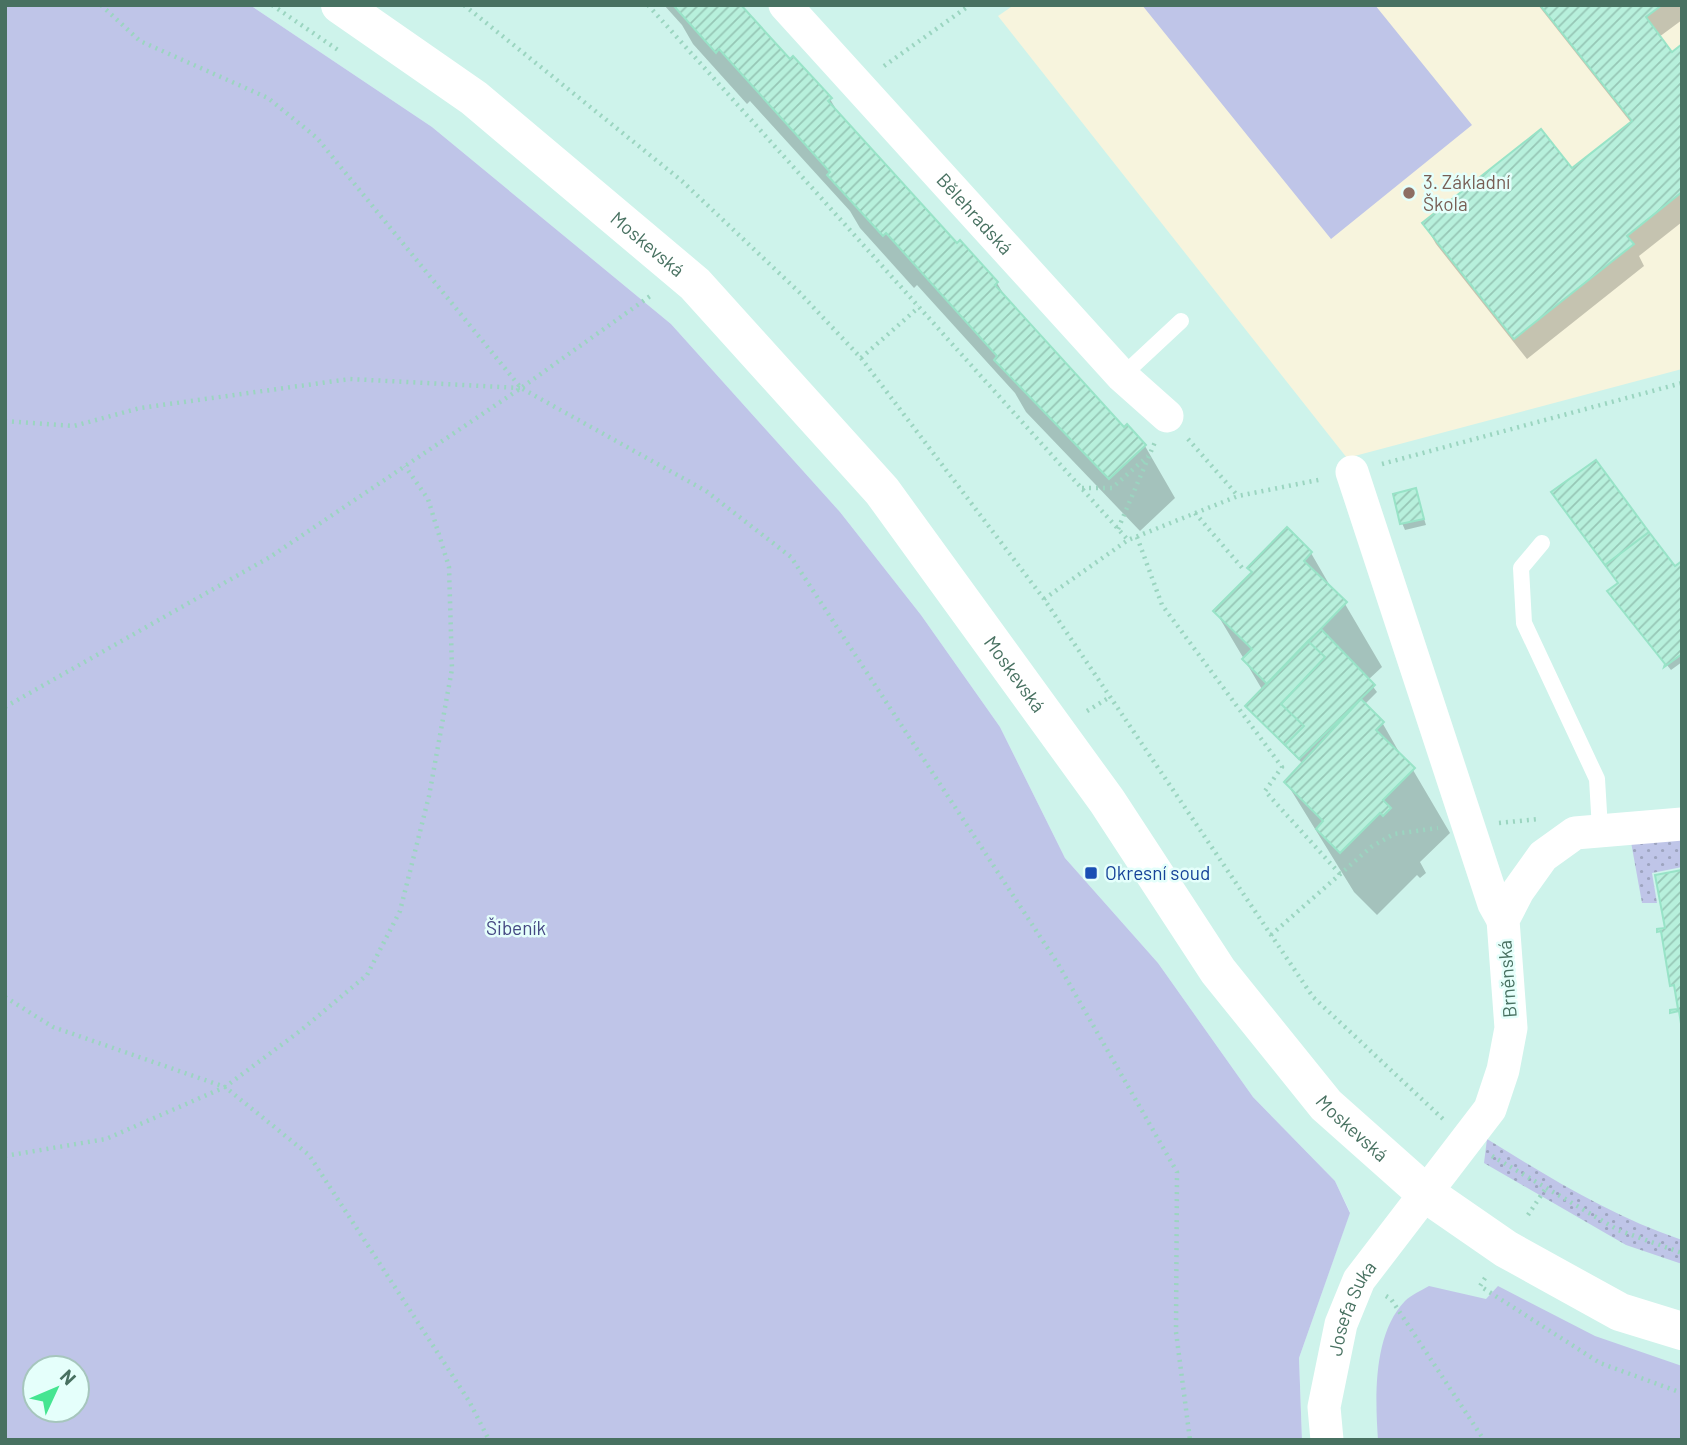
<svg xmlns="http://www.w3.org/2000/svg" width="1687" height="1445" viewBox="0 0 1687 1445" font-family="Barlow,sans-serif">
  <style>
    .residential { fill: #cef3eb }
    .education { fill: #f7f4dd }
    .grass { fill: url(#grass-dots) }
    .park { fill: #bfc5e8; fill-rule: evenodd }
    .shadow { fill: #0003 }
    .building { fill: url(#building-hatch); stroke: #98e3c7; stroke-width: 2 }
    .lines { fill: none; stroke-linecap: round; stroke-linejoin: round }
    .path { stroke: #9bd5c0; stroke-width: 4.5; stroke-dasharray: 2 5; stroke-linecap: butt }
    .lane { stroke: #fff; stroke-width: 16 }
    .street { stroke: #fff; stroke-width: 33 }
    .secondary { stroke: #fff; stroke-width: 38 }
    .education-dot { fill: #8d6e63; stroke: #e5fffb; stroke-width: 2.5 }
    .transit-dot { fill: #1a4fb4; stroke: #e5fffb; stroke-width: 2.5 }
    .labels { text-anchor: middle; stroke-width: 5; stroke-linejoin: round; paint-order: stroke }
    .education-label { font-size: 19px; fill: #785e54; stroke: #e5fffb; text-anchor: start }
    .street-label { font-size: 19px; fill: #487161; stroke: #e5fffb }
    .transit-label { font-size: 19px; fill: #164399; stroke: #e5fffb; text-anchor: start }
    .park-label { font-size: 19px; fill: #454883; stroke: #e5fffb }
  </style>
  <defs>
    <pattern id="grass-dots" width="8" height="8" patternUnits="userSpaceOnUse" patternTransform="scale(1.75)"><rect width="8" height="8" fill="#bfc5e8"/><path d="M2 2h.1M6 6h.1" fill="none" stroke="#9da4bf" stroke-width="1.8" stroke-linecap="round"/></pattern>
    <pattern id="building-hatch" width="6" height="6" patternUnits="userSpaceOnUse" patternTransform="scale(1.75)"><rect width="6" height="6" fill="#b7f0dc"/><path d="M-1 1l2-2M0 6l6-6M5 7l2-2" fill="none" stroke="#97c7b6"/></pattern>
  </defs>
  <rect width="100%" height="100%" fill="#dffcf8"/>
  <path class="residential" d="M 250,5 L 1682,5 L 1682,1440 L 1302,1440 L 1299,1358 L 1350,1212 L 1335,1181 L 1253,1097 L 1158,963 L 1065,858 L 1000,727 L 921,615 L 840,512 L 671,324 L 432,127 Z"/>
  <path class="education" d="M 1014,5 L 1682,5 L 1682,369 L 1347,458 L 998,16 Z"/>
  <path class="grass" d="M 1682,839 L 1682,867 L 1652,873 L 1657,903 L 1642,903 L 1631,842 Z
    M 1487,1139 C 1550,1178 1611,1216 1682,1240 L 1682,1264 L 1626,1245 L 1484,1163 Z"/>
  <path class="park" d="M 5,5 L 250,5 L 432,127 L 671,324 L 840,512 L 921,615 L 1000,727 L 1065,858 L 1158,963 L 1253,1097 L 1335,1181 L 1350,1213 L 1299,1358 L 1302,1440 L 5,1440 ZM 35,1368 L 77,1368 L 77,1410 L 35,1410 Z
    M 1142,5 L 1375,5 L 1472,125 L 1331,239 Z
    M 1429,1286 L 1486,1299 L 1498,1286 L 1595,1336 L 1682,1366 L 1682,1440 L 1378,1440 C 1375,1397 1373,1334 1405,1301 C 1411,1295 1422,1290 1429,1286 Z"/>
  <path class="shadow" d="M 664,5 L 739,5 L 789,61 L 830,99 L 841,118 L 957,245 L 997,283 L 1007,300 L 1124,429 L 1127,426 L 1145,446 L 1175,498 L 1140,531 L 1026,412 L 1015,393 L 917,285 L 914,288 L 860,228 L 850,211 L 750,101 L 747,104 L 693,44 L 682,25 Z
    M 1538,5 L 1682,5 L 1682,20 L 1659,37 L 1672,54 L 1682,47 L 1682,222 L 1639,256 L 1644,266 L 1527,359 L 1436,244 L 1424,223 L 1572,171 L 1632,124 Z
    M 1415,490 L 1426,525 L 1405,530 L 1402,523 Z
    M 1287,530 L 1311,553 L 1333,591 L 1345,604 L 1382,667 L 1368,680 L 1377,692 L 1364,705 L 1383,724 L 1403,759 L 1413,770 L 1450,833 L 1420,862 L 1426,873 L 1420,878 L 1417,875 L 1377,915 L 1354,892 L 1286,782 L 1303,764 L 1247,707 L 1263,691 L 1216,612 L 1253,574 L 1249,568 Z
    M 1682,563 L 1682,662 L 1671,670 L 1613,598 Z"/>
  <path class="building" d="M 673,5 L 741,5 L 790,59 L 793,56 L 832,98 L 828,101 L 957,243 L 960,240 L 998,282 L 995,285 L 1124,427 L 1127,424 L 1146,445 L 1109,479 L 994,360 L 997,356 L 886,233 L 883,236 L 827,175 L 830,172 L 719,49 L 716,53 Z
    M 1540,5 L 1662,5 L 1646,17 L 1672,52 L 1682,44 L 1682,192 L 1627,236 L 1634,244 L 1514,339 L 1422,223 L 1541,129 L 1572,168 L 1632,121 Z
    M 1596,460 L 1649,532 L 1605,565 L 1551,492 Z
    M 1416,488 L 1424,519 L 1400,524 L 1393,494 Z
    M 1287,527 L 1312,552 L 1304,561 L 1347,602 L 1267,684 L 1242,659 L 1252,649 L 1213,611 L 1252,572 L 1247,568 Z
    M 1649,532 L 1675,566 L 1682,561 L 1682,654 L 1664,667 L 1665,664 L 1607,591 L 1618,583 L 1605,565 Z
    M 1321,629 L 1375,685 L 1299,759 L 1285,745 L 1304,726 L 1281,704 L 1325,657 L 1308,641 Z
    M 1308,641 L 1325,657 L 1281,704 L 1304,726 L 1285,745 L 1245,706 Z
    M 1361,699 L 1384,722 L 1376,730 L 1415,768 L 1383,800 L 1391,808 L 1383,816 L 1380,813 L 1340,853 L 1316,829 L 1323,821 L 1284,782 Z
    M 1682,870 L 1682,1030 L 1679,1011 L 1670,1013 L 1670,1010 L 1678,1009 L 1674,985 L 1670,986 L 1661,931 L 1657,932 L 1657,929 L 1665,928 L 1655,875 Z"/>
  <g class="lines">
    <path class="path" d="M 101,5 L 140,41 L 268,98 L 317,138 L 521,388 L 706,491 L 791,557 L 1058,964 L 1177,1172 L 1176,1332 L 1190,1440
      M 272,5 L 338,50
      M 464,5 L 682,181 L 799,292 L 861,358 L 1044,599 L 1313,997 L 1443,1119
      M 648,5 L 1128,540
      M 884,66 L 970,5
      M 861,358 L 919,307
      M 5,421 L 74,426 L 140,408 L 350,379 L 520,388
      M 1188,439 L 1238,496
      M 1382,464 L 1682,383
      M 1082,488 L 1112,488 L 1148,456
      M 1195,513 L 1244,570
      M 1118,529 L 1155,442
      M 1137,537 L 1162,605 L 1282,767 L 1265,791 L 1340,874
      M 1044,599 L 1128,540 L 1238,496 L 1323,479
      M 5,707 L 270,557 L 521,388 L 653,294
      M 1087,711 L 1110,697
      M 1499,823 L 1539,819
      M 1271,935 L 1371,847 L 1394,834 L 1438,828
      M 5,997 L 53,1027 L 225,1087 L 300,1031 L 367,975 L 400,911 L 429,796 L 452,669 L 449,567 L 428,499 L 405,466
      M 5,1156 L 106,1139 L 225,1087 L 309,1155 L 469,1401 L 489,1440
      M 1492,1156 L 1618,1230 L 1682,1253
      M 1528,1215 L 1546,1188
      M 1485,1278 L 1480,1286 L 1600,1363 L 1682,1393
      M 1386,1296 L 1391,1299 L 1484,1440"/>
    <path class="lane" d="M 1122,376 L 1181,321
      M 1542,543 L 1521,568 L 1524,623 L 1597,779 L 1600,829"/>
    <g class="street">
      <path id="s1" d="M 785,5 L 1122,376 L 1167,416"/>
      <path d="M 1352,472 L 1494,904 L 1503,920"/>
      <path id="s2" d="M 1327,1440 L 1324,1407 L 1341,1324 L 1359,1280 L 1490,1109 L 1503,1070 L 1511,1028 L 1503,920 L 1518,891 L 1543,856 L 1575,833 L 1682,824"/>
    </g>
    <path class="secondary" id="s3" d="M 340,5 L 474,98 L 695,284 L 882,491 L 1107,801 L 1218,971 L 1326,1105 L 1425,1193 L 1506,1249 L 1620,1312 L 1682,1331"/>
  </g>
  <circle class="education-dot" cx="1409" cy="193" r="7"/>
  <rect class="transit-dot" x="1084" y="866" width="14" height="14" rx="3.5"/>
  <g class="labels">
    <g class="education-label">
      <text x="1423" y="189">3. Základní<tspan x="1423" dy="22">Škola</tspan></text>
    </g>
    <g class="street-label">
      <text dy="7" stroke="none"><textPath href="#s1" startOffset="282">Bělehradská</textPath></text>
      <text dy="7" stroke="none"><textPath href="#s3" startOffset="390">Moskevská</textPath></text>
      <text dy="7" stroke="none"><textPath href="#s3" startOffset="957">Moskevská</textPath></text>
      <text transform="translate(1507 979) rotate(-94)" y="7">Brněnská</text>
      <text dy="7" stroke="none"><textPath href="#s3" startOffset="1524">Moskevská</textPath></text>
      <text dy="7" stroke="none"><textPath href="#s2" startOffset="136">Josefa Suka</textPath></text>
    </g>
    <g class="transit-label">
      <text x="1105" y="880">Okresní soud</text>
    </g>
    <g class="park-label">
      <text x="516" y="935">Šibeník</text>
    </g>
  </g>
  <rect width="1687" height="1445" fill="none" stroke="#487161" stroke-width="14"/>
  <g transform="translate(56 1389) rotate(46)"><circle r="33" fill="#e5fffb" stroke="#a6c6bd" stroke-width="2"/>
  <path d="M0-5L12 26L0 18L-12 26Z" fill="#45e591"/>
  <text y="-10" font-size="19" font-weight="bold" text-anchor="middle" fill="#487161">N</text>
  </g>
</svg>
